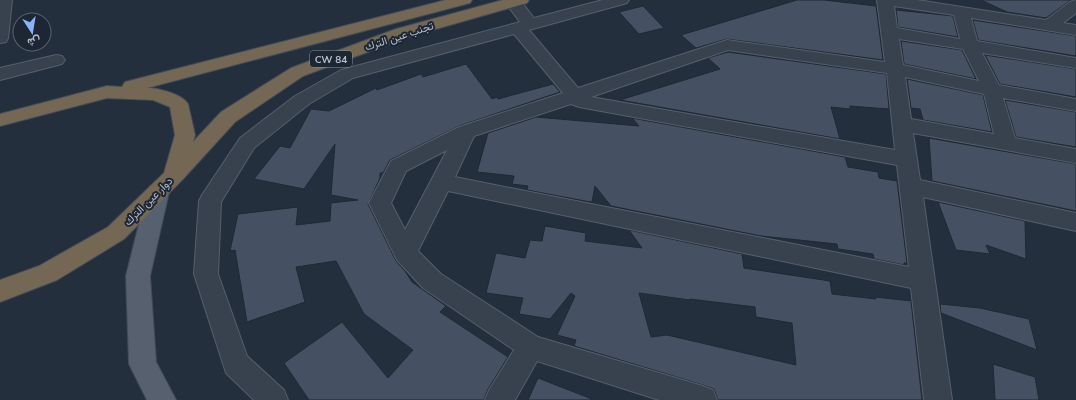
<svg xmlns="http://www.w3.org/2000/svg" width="1076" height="400" viewBox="0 0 1076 400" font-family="Mulish,Vazirmatn,sans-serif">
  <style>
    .building { fill: #455162; stroke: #1f2835; fill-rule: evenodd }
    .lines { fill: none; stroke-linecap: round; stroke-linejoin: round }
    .minor-casing { stroke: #565f6c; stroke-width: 2 }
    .major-casing { stroke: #414a57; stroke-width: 2 }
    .highway-casing { stroke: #434c59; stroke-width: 2 }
    .minor { fill: #38414e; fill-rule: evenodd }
    .major { fill: #56606e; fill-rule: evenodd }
    .highway { fill: #746855; fill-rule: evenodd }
    .labels { text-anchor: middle; stroke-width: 4; stroke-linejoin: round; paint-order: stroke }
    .shield { fill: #1d2633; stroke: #878f9c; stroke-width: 1 }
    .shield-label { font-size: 10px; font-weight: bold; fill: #b4bcc9 }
    .street-label { font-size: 11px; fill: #b4bcc9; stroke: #1d2633 }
  </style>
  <rect width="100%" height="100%" fill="#242f3e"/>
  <path class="building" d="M 797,0 L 824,0 L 876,6 L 883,60 L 727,39 L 696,48 L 681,35 Z
    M 981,0 L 1071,0 L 1046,18 L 1007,12 Z
    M 643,6 L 664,28 L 639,34 L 619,12 Z
    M 896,10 L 953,16 L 958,37 L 898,27 Z
    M 973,20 L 1076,36 L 1076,56 L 978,40 Z
    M 901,41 L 962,50 L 976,79 L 904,64 Z
    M 728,52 L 886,74 L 889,109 L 850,106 L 850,109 L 831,107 L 840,139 L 620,100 L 720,69 L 708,58 Z
    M 985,55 L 1076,69 L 1076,97 L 1000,84 Z
    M 466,64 L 492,99 L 497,97 L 498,99 L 553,84 L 560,92 L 459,126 L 390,160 L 383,173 L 380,173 L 380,178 L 368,204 L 396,261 L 405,271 L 412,282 L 446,306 L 440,312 L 508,357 L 488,389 L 484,400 L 309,400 L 284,363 L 342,322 L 388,378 L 413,350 L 364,314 L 336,261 L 296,267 L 305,302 L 247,322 L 235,250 L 230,251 L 238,214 L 298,207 L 296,225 L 330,221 L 331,203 L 358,200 L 331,195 L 335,144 L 304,189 L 254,179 L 280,146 L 290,148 L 311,109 L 329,111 L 376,88 L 377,90 L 421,74 L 423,77 Z
    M 907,79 L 983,95 L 992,132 L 923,120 L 920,109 L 911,108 Z
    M 1005,100 L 1076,112 L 1076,147 L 1016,137 Z
    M 536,117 L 639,126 L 632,118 L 845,157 L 848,167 L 878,172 L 879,178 L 897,181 L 907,263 L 904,263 L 904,265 L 874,259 L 873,254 L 838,249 L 837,244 L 761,236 L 611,206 L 595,186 L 592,202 L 585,201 L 527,190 L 528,186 L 512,184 L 514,176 L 477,172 L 488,133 Z
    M 929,138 L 1076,164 L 1076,211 L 932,181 Z
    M 938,202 L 1025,221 L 1026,259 L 986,245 L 990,254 L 956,250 Z
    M 545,226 L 586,233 L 585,241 L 642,248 L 629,230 L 742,254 L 744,268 L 830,281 L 832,294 L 876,299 L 875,297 L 911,301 L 922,400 L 718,400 L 714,389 L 703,385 L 574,346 L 576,340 L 557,335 L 575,296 L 571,293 L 550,319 L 519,314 L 523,298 L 486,293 L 496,253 L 525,258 L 530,240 L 542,241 ZM 639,293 L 690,300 L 690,299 L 755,307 L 756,317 L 792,323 L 796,365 L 667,335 L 651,337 Z
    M 940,304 L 980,308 L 1029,319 L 1037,350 L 941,313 Z
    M 993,364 L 1035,377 L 1039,400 L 995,400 Z
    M 538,378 L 592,399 L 591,400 L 528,400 Z"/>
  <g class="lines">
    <defs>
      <path id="minor" d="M 0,0 L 12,0 L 8,38 L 6,42 L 0,43 Z
        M 507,0 L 520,0 L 534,18 L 603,0 L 629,0 L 627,3 L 529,30 L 578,88 L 727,40 L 885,62 L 877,0 L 917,0 L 1046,20 L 1070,2 L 1076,0 L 1076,13 L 1063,23 L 1076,25 L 1076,35 L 971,18 L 977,41 L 1076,58 L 1076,68 L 982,53 L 999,85 L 1076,99 L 1076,111 L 1003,98 L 1015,138 L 1076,149 L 1076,163 L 913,133 L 920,180 L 1076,213 L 1076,231 L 923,197 L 952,400 L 924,400 L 911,288 L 448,191 L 418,251 L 441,274 L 538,337 L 703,386 L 713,390 L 717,400 L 659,400 L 537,361 L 515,400 L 485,400 L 489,390 L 514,350 L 423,288 L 397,260 L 369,203 L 391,161 L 459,127 L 563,93 L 514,34 L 353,78 L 309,104 L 254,148 L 221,202 L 218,274 L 247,356 L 284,390 L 288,400 L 254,400 L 226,373 L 194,274 L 199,201 L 202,195 L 240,138 L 295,96 L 341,70 L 520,22 L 505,2 ZM 894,6 L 954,15 L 960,39 L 897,28 ZM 899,39 L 963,49 L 979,81 L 903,65 ZM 728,50 L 887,73 L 895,150 L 591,97 ZM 905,77 L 984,94 L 994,134 L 911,119 ZM 571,104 L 579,107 L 897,165 L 909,267 L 455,177 L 474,136 ZM 447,150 L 405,230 L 391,203 L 406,171 Z
        M 56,55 L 62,56 L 65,60 L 62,64 L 0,80 L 0,68 Z"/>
      <path id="major" d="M 158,184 L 166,186 L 169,192 L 150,276 L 156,362 L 176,400 L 147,400 L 129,364 L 126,276 L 147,192 L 150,186 Z"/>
      <path id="highway" d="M 446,0 L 472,0 L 470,3 L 147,88 C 158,88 182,94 188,104 L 195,135 L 193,142 L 221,112 L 291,68 L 396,29 L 503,0 L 529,0 L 527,3 L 408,37 L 303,76 L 235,122 L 183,179 L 124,239 L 57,280 L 0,302 L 0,280 L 39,266 L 108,227 L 164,173 L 175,135 L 170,107 L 153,100 L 107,98 L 0,126 L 0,114 L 107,86 L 122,87 L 125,82 Z"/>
    </defs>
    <use href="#minor" class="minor-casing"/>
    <use href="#major" class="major-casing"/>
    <use href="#highway" class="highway-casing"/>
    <use href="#minor" class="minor"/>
    <use href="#major" class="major"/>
    <use href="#highway" class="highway"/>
  </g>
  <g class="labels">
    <rect class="shield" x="310" y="51" width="42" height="16" rx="3"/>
    <g class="shield-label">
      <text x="331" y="63">CW 84</text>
    </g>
    <g class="street-label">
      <text transform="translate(399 36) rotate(-18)" y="4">تجنب عين الترك</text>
      <text transform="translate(148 201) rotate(-45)" y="4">دوار عين الترك</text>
    </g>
  </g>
  <g transform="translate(32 32) rotate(168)"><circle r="19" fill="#1d2633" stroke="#59626f"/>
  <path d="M0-3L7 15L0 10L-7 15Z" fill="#8ab4f8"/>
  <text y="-6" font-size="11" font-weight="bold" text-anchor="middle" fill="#b4bcc9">ش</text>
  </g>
</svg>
